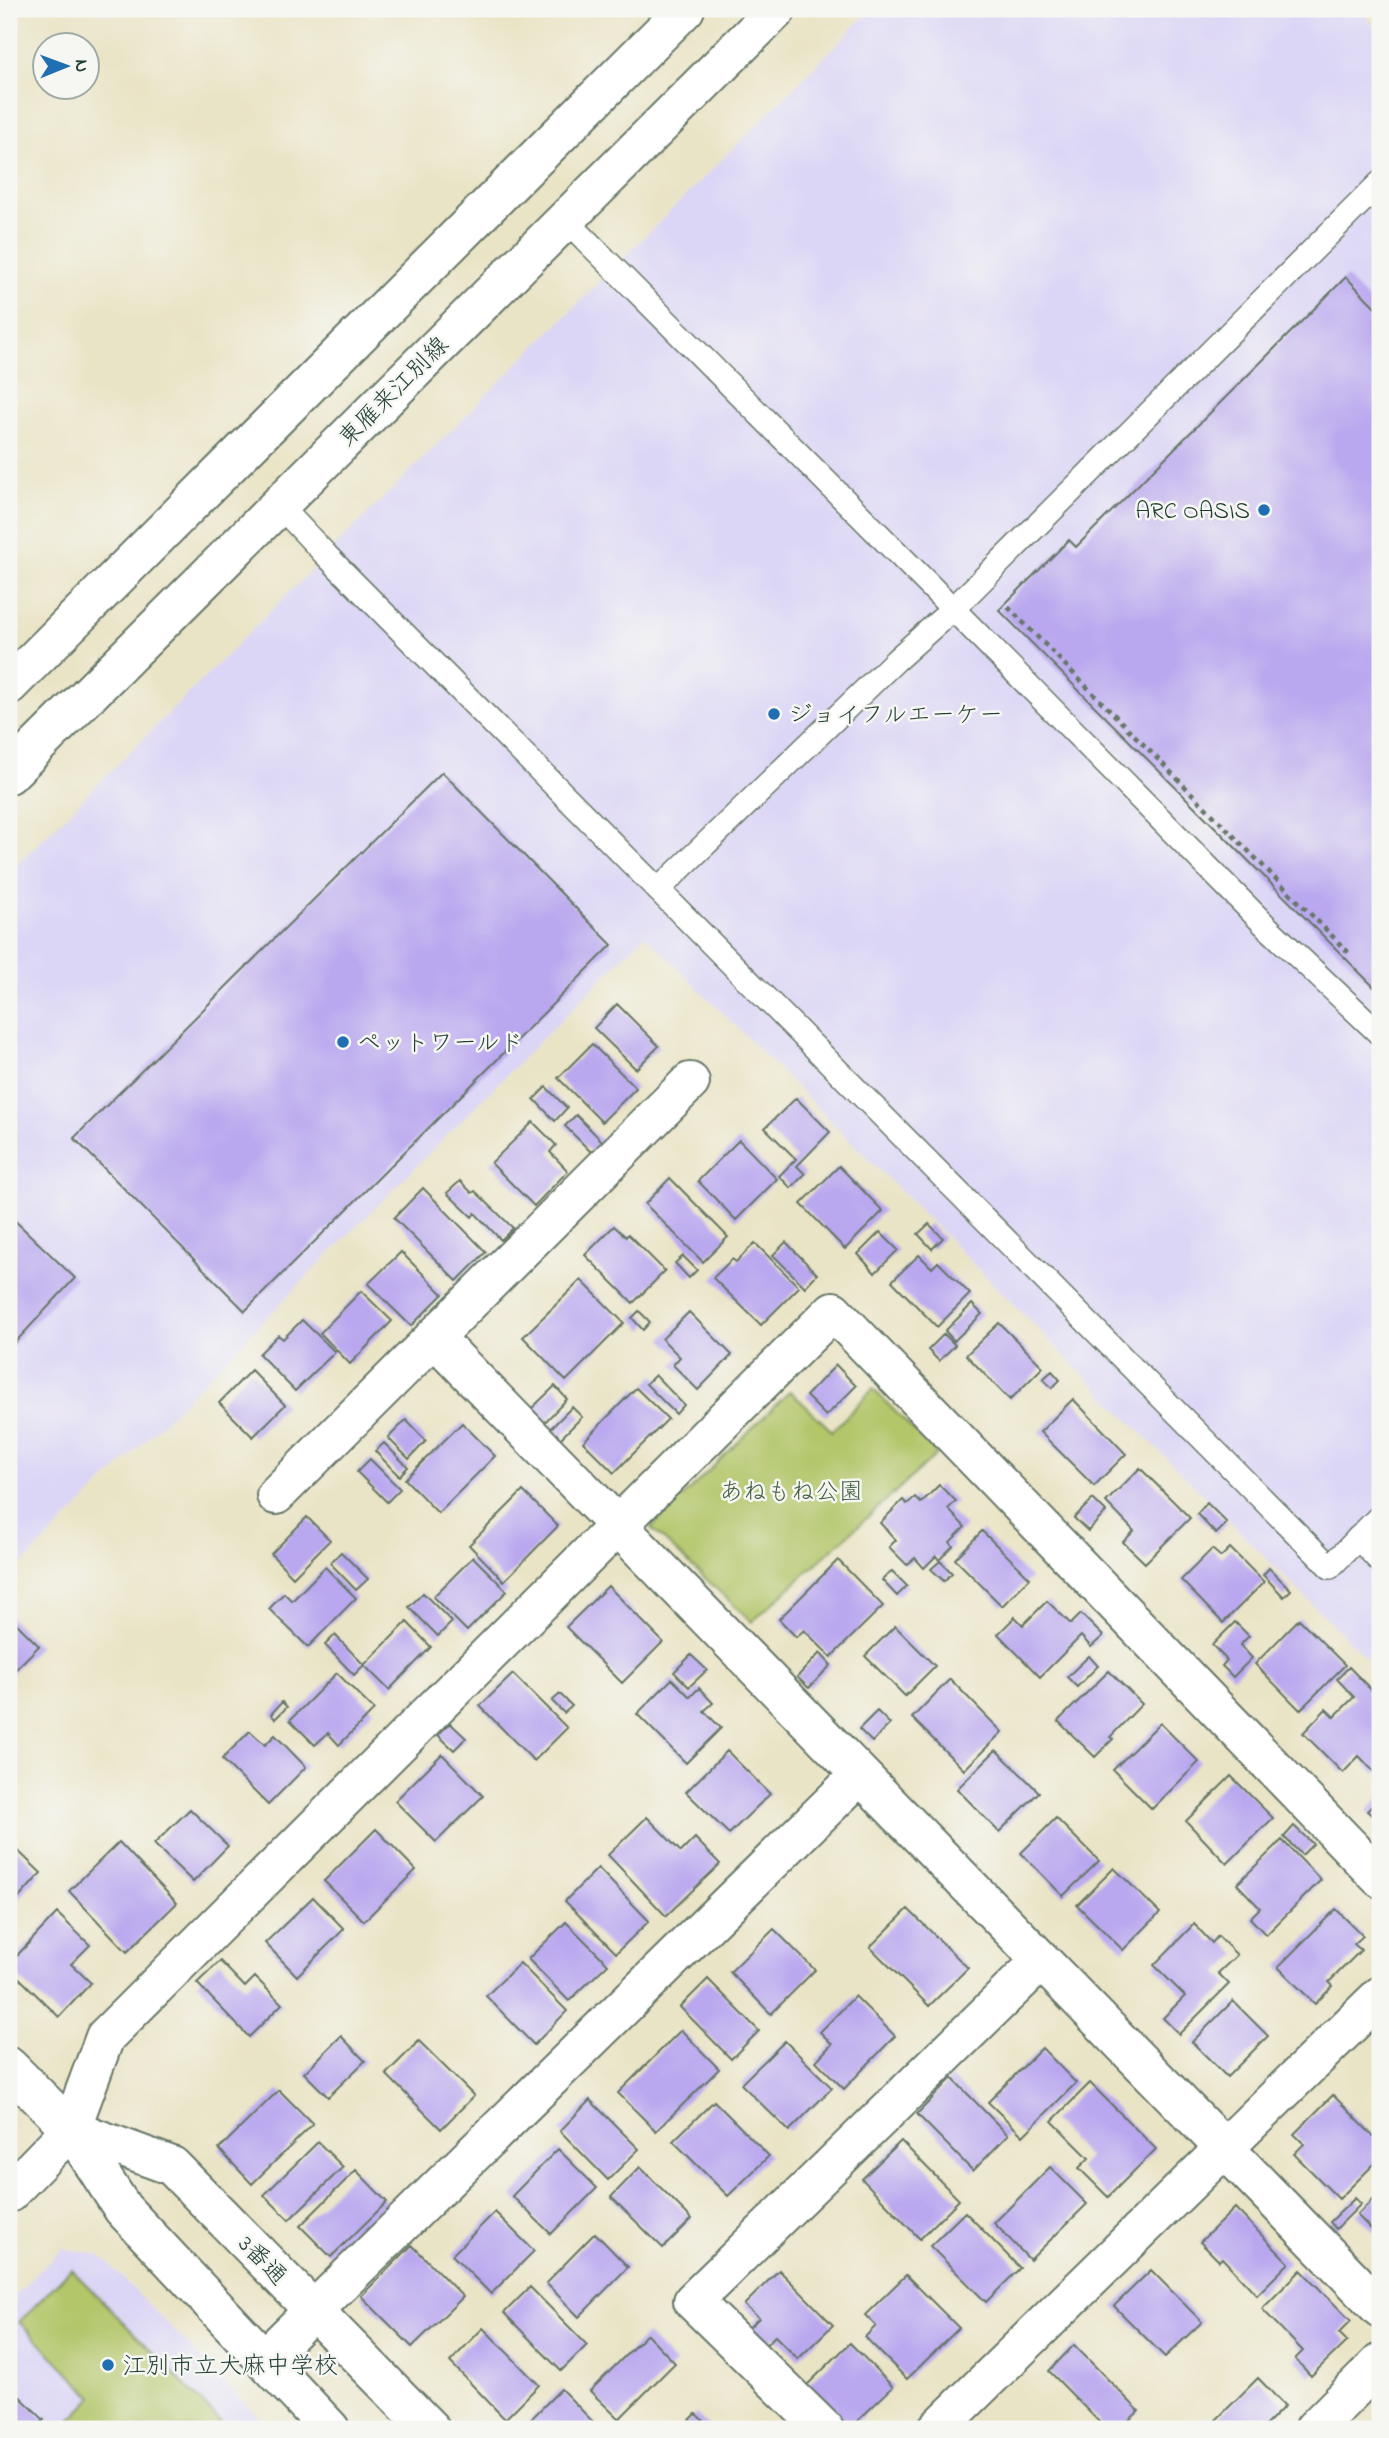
<svg xmlns="http://www.w3.org/2000/svg" width="1389" height="2438" viewBox="0 0 1389 2438" font-family="'Indie Flower','Klee One',sans-serif">
  <style>
    .built { fill: #dcd6f6 }
    .green { fill: #b3c66a; stroke: #69824f; stroke-width: 2 }
    .building { fill: #b9a7ef }
    .lines { fill: none; stroke-linecap: round; stroke-linejoin: round }
    .lane-casing { stroke: #667767; stroke-width: 26 }
    .street-casing { stroke: #667767; stroke-width: 42 }
    .secondary-casing { stroke: #667767; stroke-width: 42 }
    .path { stroke: #667767; stroke-width: 4.5; stroke-dasharray: 5 5; stroke-linecap: butt }
    .lane { stroke: #fff; stroke-width: 23 }
    .street { stroke: #fff; stroke-width: 38 }
    .secondary { stroke: #fff; stroke-width: 38 }
    .poi-dot { fill: #1f6fb2; stroke: #f6f6f2; stroke-width: 2.5 }
    .labels { text-anchor: middle; stroke-width: 5; stroke-linejoin: round; paint-order: stroke }
    .street-label { font-size: 24px; fill: #1f3d34; stroke: #f6f6f2 }
    .poi-label { font-size: 24px; fill: #1f3d34; stroke: #f6f6f2; text-anchor: start }
    .park-label { font-size: 24px; fill: #445f42; stroke: #f6f6f2 }
  </style>
  <rect width="100%" height="100%" fill="#f6f6f2"/>
  <filter id="ink" filterUnits="userSpaceOnUse"><feTurbulence type="fractalNoise" baseFrequency=".0143" numOctaves="2"/><feDisplacementMap in="SourceGraphic" scale="14" xChannelSelector="R" yChannelSelector="G"/><feConvolveMatrix kernelMatrix="1 2 1 2 8 2 1 2 1" color-interpolation-filters="sRGB"/></filter>
  <filter id="wash" filterUnits="userSpaceOnUse"><feTurbulence type="fractalNoise" baseFrequency=".00686" numOctaves="4" result="noise"/><feDisplacementMap in="SourceGraphic" scale="28" xChannelSelector="R" yChannelSelector="G"/><feGaussianBlur stdDeviation="1.57" result="paint"/><feColorMatrix in="noise" values="0 0 0 0 0 0 0 0 0 0 0 0 0 0 0 0 0 1.4 0 .05"/><feComposite in="paint" operator="in"/></filter>
  <g filter="url(#wash)">
    <rect width="100%" height="100%" fill="#eae4c6"/>
    <path class="built" d="M 872,9 L 1358,9 L 1380,32 L 1380,1672 L 645,935 L 9,1578 L 9,873 Z
      M 63,2248 L 100,2255 L 270,2429 L 9,2429 L 9,2301 Z"/>
    <path class="green" d="M 873,1389 L 937,1454 L 752,1622 L 651,1528 L 790,1391 L 832,1431 Z
      M 71,2269 L 228,2429 L 62,2429 L 93,2397 L 19,2322 Z"/>
    <g id="blocks">
      <path class="building" d="M 1346,277 L 1380,312 L 1380,993 L 999,610 L 1069,540 L 1076,547 Z
        M 442,772 L 612,945 L 245,1311 L 74,1138 Z
        M 617,1004 L 659,1046 L 636,1069 L 594,1028 Z
        M 592,1044 L 636,1088 L 602,1122 L 558,1078 Z
        M 546,1087 L 567,1108 L 555,1121 L 534,1099 Z
        M 796,1098 L 830,1132 L 797,1166 L 805,1174 L 791,1188 L 779,1176 L 796,1159 L 765,1128 Z
        M 576,1115 L 603,1142 L 592,1153 L 565,1126 Z
        M 533,1122 L 556,1145 L 550,1152 L 568,1171 L 534,1206 L 491,1163 Z
        M 739,1140 L 777,1179 L 736,1220 L 698,1181 Z
        M 839,1166 L 883,1211 L 845,1249 L 801,1204 Z
        M 670,1178 L 728,1237 L 703,1262 L 645,1204 Z
        M 460,1181 L 472,1193 L 475,1191 L 513,1228 L 501,1240 L 475,1213 L 472,1217 L 447,1193 Z
        M 423,1188 L 486,1252 L 457,1281 L 394,1218 Z
        M 9,1215 L 75,1278 L 9,1349 Z
        M 929,1224 L 943,1238 L 932,1249 L 918,1234 Z
        M 614,1226 L 626,1237 L 628,1234 L 665,1271 L 633,1303 L 585,1255 Z
        M 880,1232 L 898,1250 L 875,1273 L 858,1254 Z
        M 786,1242 L 817,1274 L 805,1287 L 773,1255 Z
        M 755,1243 L 799,1287 L 761,1325 L 713,1278 L 732,1259 L 736,1262 Z
        M 401,1252 L 443,1294 L 411,1326 L 368,1284 Z
        M 919,1255 L 932,1268 L 938,1262 L 970,1294 L 937,1327 L 892,1281 Z
        M 683,1256 L 697,1270 L 689,1278 L 675,1263 Z
        M 581,1280 L 624,1323 L 566,1381 L 523,1337 Z
        M 361,1291 L 392,1321 L 350,1364 L 320,1333 Z
        M 972,1304 L 982,1314 L 954,1341 L 945,1331 Z
        M 639,1311 L 650,1322 L 643,1330 L 632,1318 Z
        M 689,1312 L 732,1355 L 698,1390 L 673,1365 L 680,1357 L 662,1339 Z
        M 302,1320 L 335,1352 L 295,1391 L 259,1354 L 278,1335 L 283,1339 Z
        M 999,1323 L 1043,1367 L 1010,1400 L 966,1355 Z
        M 944,1334 L 955,1345 L 939,1361 L 928,1350 Z
        M 836,1365 L 856,1386 L 826,1416 L 806,1396 Z
        M 251,1370 L 285,1405 L 253,1437 L 219,1403 Z
        M 1052,1371 L 1060,1380 L 1052,1388 L 1043,1379 Z
        M 655,1375 L 684,1405 L 676,1414 L 646,1384 Z
        M 555,1386 L 567,1399 L 544,1423 L 530,1410 Z
        M 636,1388 L 668,1419 L 614,1473 L 583,1442 Z
        M 1073,1399 L 1126,1454 L 1094,1486 L 1040,1432 Z
        M 572,1407 L 582,1417 L 560,1439 L 550,1429 Z
        M 406,1420 L 426,1441 L 409,1459 L 388,1438 Z
        M 462,1423 L 495,1456 L 438,1513 L 405,1479 Z
        M 384,1443 L 408,1467 L 399,1476 L 375,1451 Z
        M 370,1459 L 400,1489 L 387,1502 L 357,1472 Z
        M 1140,1468 L 1190,1518 L 1145,1563 L 1123,1542 L 1134,1531 L 1106,1502 Z
        M 939,1485 L 956,1501 L 948,1509 L 965,1527 L 950,1542 L 953,1546 L 939,1560 L 936,1556 L 924,1568 L 915,1558 L 907,1565 L 889,1547 L 896,1540 L 880,1523 L 903,1500 L 907,1504 L 915,1497 L 921,1503 Z
        M 523,1491 L 558,1526 L 504,1581 L 469,1545 Z
        M 1093,1499 L 1106,1512 L 1088,1531 L 1074,1518 Z
        M 1207,1503 L 1227,1523 L 1216,1534 L 1197,1514 Z
        M 307,1517 L 330,1540 L 293,1577 L 271,1554 Z
        M 982,1531 L 1030,1578 L 1002,1606 L 955,1559 Z
        M 1230,1548 L 1264,1582 L 1223,1623 L 1181,1580 L 1212,1549 L 1221,1557 Z
        M 341,1552 L 368,1579 L 356,1590 L 330,1563 Z
        M 473,1557 L 507,1591 L 467,1631 L 433,1597 Z
        M 838,1560 L 883,1606 L 831,1657 L 804,1630 L 796,1637 L 779,1619 Z
        M 940,1561 L 952,1573 L 944,1581 L 931,1569 Z
        M 325,1567 L 356,1598 L 308,1647 L 269,1609 L 284,1593 L 292,1601 Z
        M 1269,1568 L 1291,1590 L 1284,1597 L 1263,1575 Z
        M 892,1571 L 907,1586 L 897,1596 L 882,1580 Z
        M 608,1586 L 663,1642 L 622,1683 L 566,1627 Z
        M 423,1593 L 452,1622 L 438,1636 L 409,1607 Z
        M 1047,1601 L 1071,1624 L 1081,1614 L 1103,1636 L 1091,1647 L 1081,1636 L 1040,1677 L 998,1634 L 1015,1617 L 1023,1625 Z
        M 9,1616 L 39,1646 L 9,1676 Z
        M 1299,1619 L 1345,1665 L 1300,1710 L 1255,1664 Z
        M 407,1622 L 431,1647 L 389,1690 L 364,1665 Z
        M 1235,1622 L 1249,1636 L 1240,1645 L 1252,1658 L 1233,1677 L 1222,1666 L 1227,1660 L 1212,1645 Z
        M 895,1626 L 935,1666 L 905,1696 L 865,1656 Z
        M 335,1635 L 364,1665 L 354,1675 L 325,1645 Z
        M 820,1653 L 831,1665 L 809,1688 L 797,1677 Z
        M 691,1655 L 707,1670 L 689,1687 L 674,1672 Z
        M 1089,1656 L 1098,1666 L 1077,1687 L 1067,1677 Z
        M 1349,1667 L 1380,1699 L 1380,1770 L 1376,1774 L 1359,1756 L 1343,1773 L 1303,1733 L 1326,1709 L 1334,1717 L 1354,1697 L 1337,1679 Z
        M 1109,1671 L 1142,1704 L 1110,1737 L 1113,1739 L 1095,1757 L 1058,1721 Z
        M 337,1673 L 374,1710 L 339,1745 L 328,1733 L 315,1745 L 290,1720 Z
        M 513,1674 L 567,1728 L 534,1761 L 480,1706 Z
        M 672,1679 L 690,1697 L 699,1688 L 713,1703 L 704,1711 L 721,1728 L 686,1763 L 637,1714 Z
        M 950,1679 L 1002,1732 L 964,1770 L 912,1718 Z
        M 560,1694 L 572,1706 L 564,1713 L 552,1701 Z
        M 282,1702 L 287,1707 L 275,1719 L 271,1714 Z
        M 877,1711 L 890,1724 L 872,1742 L 859,1729 Z
        M 450,1723 L 466,1738 L 454,1750 L 438,1735 Z
        M 1160,1723 L 1199,1762 L 1152,1809 L 1113,1770 Z
        M 250,1731 L 265,1745 L 275,1735 L 306,1767 L 268,1805 L 222,1759 Z
        M 996,1750 L 1039,1792 L 999,1832 L 957,1789 Z
        M 727,1751 L 770,1794 L 729,1834 L 686,1792 Z
        M 442,1754 L 483,1796 L 436,1842 L 395,1801 Z
        M 1231,1776 L 1273,1818 L 1227,1864 L 1186,1821 Z
        M 1380,1798 L 1380,1814 L 1376,1819 L 1367,1811 Z
        M 190,1809 L 228,1846 L 193,1882 L 154,1844 Z
        M 647,1817 L 681,1852 L 695,1838 L 720,1864 L 666,1916 L 608,1855 Z
        M 1056,1818 L 1099,1861 L 1063,1896 L 1021,1853 Z
        M 1294,1826 L 1313,1844 L 1302,1855 L 1284,1837 Z
        M 376,1829 L 416,1870 L 364,1921 L 324,1881 Z
        M 1282,1840 L 1321,1880 L 1266,1935 L 1250,1918 L 1260,1908 L 1237,1884 Z
        M 9,1842 L 41,1873 L 9,1909 Z
        M 119,1842 L 177,1903 L 127,1952 L 69,1891 Z
        M 598,1868 L 649,1921 L 616,1953 L 565,1901 Z
        M 1114,1868 L 1160,1913 L 1123,1950 L 1077,1905 Z
        M 313,1897 L 344,1929 L 297,1976 L 265,1943 Z
        M 908,1909 L 968,1968 L 929,2006 L 870,1947 Z
        M 1336,1909 L 1363,1936 L 1354,1944 L 1361,1950 L 1329,1982 L 1333,1986 L 1315,2004 L 1278,1967 Z
        M 57,1913 L 90,1945 L 71,1964 L 91,1983 L 59,2017 L 9,1968 L 9,1964 Z
        M 566,1922 L 608,1964 L 569,2001 L 528,1959 Z
        M 1194,1924 L 1212,1943 L 1218,1936 L 1237,1955 L 1218,1973 L 1229,1984 L 1179,2034 L 1163,2018 L 1185,1996 L 1154,1965 Z
        M 774,1929 L 815,1970 L 771,2014 L 730,1972 Z
        M 220,1961 L 245,1987 L 255,1977 L 282,2004 L 249,2037 L 197,1983 Z
        M 520,1963 L 567,2011 L 534,2045 L 486,1996 Z
        M 708,1979 L 759,2031 L 731,2059 L 680,2007 Z
        M 855,1996 L 895,2036 L 844,2089 L 816,2061 L 832,2044 L 820,2032 Z
        M 1233,2001 L 1268,2036 L 1227,2077 L 1192,2042 Z
        M 681,2030 L 719,2069 L 656,2131 L 618,2093 Z
        M 341,2036 L 365,2061 L 328,2097 L 304,2073 Z
        M 419,2041 L 474,2096 L 441,2129 L 386,2074 Z
        M 785,2041 L 832,2088 L 789,2131 L 741,2084 Z
        M 1042,2048 L 1076,2083 L 1023,2136 L 988,2102 Z
        M 952,2078 L 1008,2135 L 973,2171 L 917,2114 Z
        M 1090,2083 L 1156,2149 L 1108,2197 L 1079,2168 L 1089,2158 L 1052,2121 Z
        M 279,2090 L 313,2124 L 252,2184 L 219,2149 Z
        M 1333,2095 L 1380,2143 L 1380,2158 L 1339,2199 L 1294,2154 L 1304,2144 L 1294,2134 Z
        M 590,2100 L 639,2149 L 608,2180 L 560,2131 Z
        M 714,2101 L 769,2156 L 728,2196 L 673,2141 Z
        M 901,2141 L 959,2200 L 920,2239 L 862,2179 Z
        M 318,2142 L 343,2167 L 289,2220 L 264,2195 Z
        M 558,2149 L 597,2188 L 551,2234 L 512,2196 Z
        M 640,2167 L 692,2219 L 663,2248 L 611,2197 Z
        M 1050,2167 L 1087,2204 L 1030,2260 L 994,2223 Z
        M 356,2170 L 387,2202 L 331,2257 L 300,2226 Z
        M 1380,2192 L 1380,2232 L 1377,2235 L 1357,2215 Z
        M 1355,2198 L 1361,2204 L 1336,2229 L 1330,2222 Z
        M 1235,2208 L 1289,2263 L 1257,2295 L 1222,2258 L 1219,2261 L 1200,2242 Z
        M 495,2212 L 534,2251 L 491,2294 L 452,2255 Z
        M 965,2212 L 1020,2268 L 986,2302 L 930,2246 Z
        M 595,2233 L 628,2267 L 579,2317 L 546,2283 Z
        M 412,2245 L 463,2297 L 412,2347 L 361,2296 Z
        M 779,2270 L 833,2325 L 798,2359 L 775,2336 L 756,2354 L 739,2337 L 759,2318 L 744,2305 Z
        M 1151,2270 L 1202,2322 L 1165,2357 L 1114,2306 Z
        M 1301,2270 L 1351,2321 L 1339,2333 L 1347,2341 L 1311,2376 L 1295,2359 L 1303,2351 L 1262,2309 Z
        M 906,2275 L 959,2328 L 907,2379 L 865,2337 L 876,2326 L 865,2315 Z
        M 530,2287 L 587,2345 L 561,2371 L 504,2313 Z
        M 483,2328 L 539,2385 L 505,2419 L 450,2362 Z
        M 647,2334 L 675,2363 L 619,2419 L 590,2391 Z
        M 850,2343 L 893,2387 L 849,2429 L 843,2429 L 803,2389 Z
        M 1074,2345 L 1139,2411 L 1120,2429 L 1106,2429 L 1049,2371 Z
        M 1258,2378 L 1285,2406 L 1262,2429 L 1217,2429 L 1212,2424 Z
        M 9,2386 L 44,2420 L 35,2429 L 9,2429 Z
        M 561,2389 L 600,2429 L 521,2429 Z
        M 696,2414 L 712,2429 L 681,2429 Z"/>
    </g>
  </g>
  <g filter="url(#ink)">
    <use href="#blocks" fill-opacity="0" stroke="#667767" stroke-width="2"/>
    <g class="lines">
      <defs>
        <path id="lane" d="M 1380,183 L 953,609 L 1265,925 L 1380,1034
          M 565,219 L 953,609 L 896,660 L 658,890
          M 279,505 L 326,555 L 1330,1567 L 1380,1516
          M 1358,1538 L 1380,1561"/>
        <path id="street" d="M 434,1337 L 1380,2308
          M 276,1495 L 690,1082
          M 71,2129 L 105,2037 L 833,1311 L 1380,1878
          M 264,2359 L 860,1775
          M 824,2429 L 693,2301 L 1041,1961
          M 937,2429 L 1380,1996
          M 1314,2429 L 1380,2363"/>
        <path id="secondary" d="M 9,685 L 685,9
          M 9,774 L 777,9
          M 9,2067 L 71,2129 L 123,2209 L 330,2429
          M 71,2129 L 172,2166 L 430,2429
          M 9,2193 L 71,2129"/>
      </defs>
      <use href="#lane" class="lane-casing"/>
      <use href="#street" class="street-casing"/>
      <use href="#secondary" class="secondary-casing"/>
      <path class="path" d="M 1008,607 L 1349,953"/>
      <use href="#lane" class="lane"/>
      <use href="#street" class="street"/>
      <use href="#secondary" class="secondary"/>
    </g>
  </g>
  <g class="poi-dot">
    <circle cx="1264" cy="510" r="7"/>
    <circle cx="774" cy="714" r="7"/>
    <circle cx="343" cy="1042" r="7"/>
    <circle cx="108" cy="2365" r="7"/>
  </g>
  <g class="labels">
    <g class="street-label">
      <text transform="translate(393 391) rotate(-45)" y="8">東雁来江別線</text>
      <text transform="translate(263 2260) rotate(46)" y="8">3番通</text>
    </g>
    <g class="poi-label">
      <text x="1250" y="518" text-anchor="end">ARC OASIS</text>
      <text x="788" y="722">ジョイフルエーケー</text>
      <text x="357" y="1050">ペットワールド</text>
      <text x="122" y="2373">江別市立大麻中学校</text>
    </g>
    <g class="park-label">
      <text x="791" y="1499">あねもね公園</text>
    </g>
  </g>
  <rect width="1389" height="2438" fill="none" stroke="#f6f6f2" stroke-width="35"/>
  <g transform="translate(66 66) rotate(89)"><circle r="33" fill="#f6f6f2" stroke="#a0aca6" stroke-width="2"/>
  <path d="M0-5L12 26L0 18L-12 26Z" fill="#1f6fb2"/>
  <text y="-10" font-size="19" font-weight="bold" text-anchor="middle" fill="#1f3d34">N</text>
  </g>
</svg>
